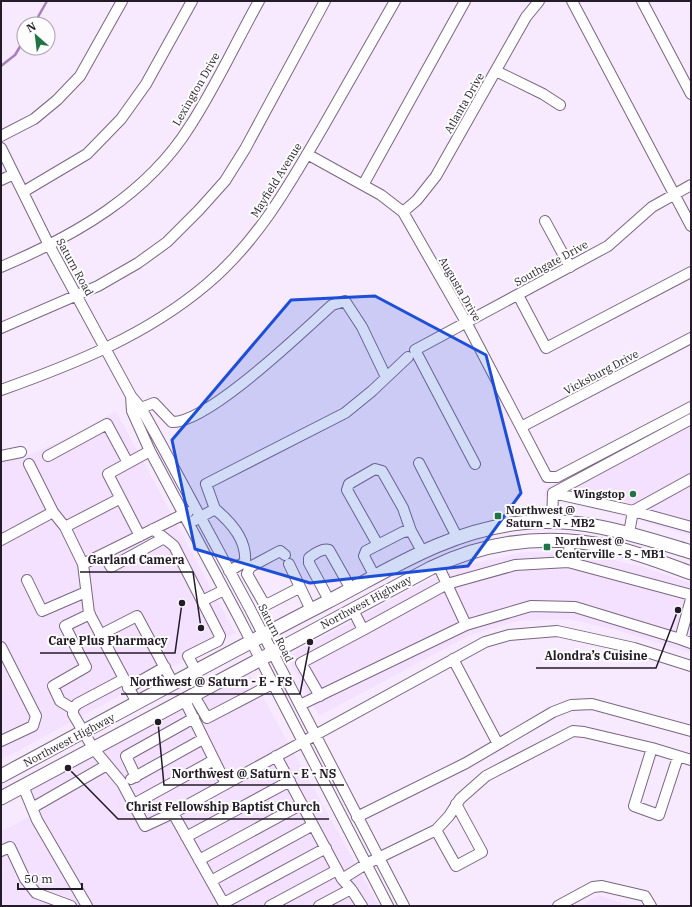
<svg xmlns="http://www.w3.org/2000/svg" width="692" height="907" viewBox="0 0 692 907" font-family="'IBM Plex Serif',serif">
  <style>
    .built { fill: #f4e0ff }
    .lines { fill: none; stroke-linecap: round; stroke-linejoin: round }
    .stream { stroke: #a87ebc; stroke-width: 2.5 }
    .minor-casing { stroke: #796682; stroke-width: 12 }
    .major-casing { stroke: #796682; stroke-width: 15 }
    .minor { stroke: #fff; stroke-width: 10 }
    .major { stroke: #fff; stroke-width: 13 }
    .marked { fill: #1d4ed8; fill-opacity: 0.2; stroke: #1d4ed8; stroke-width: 3; stroke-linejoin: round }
    .poi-dot { fill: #207446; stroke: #fdfdfd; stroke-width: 1.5 }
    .labels { text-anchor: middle; stroke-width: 4; stroke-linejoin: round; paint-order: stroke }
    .street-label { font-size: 11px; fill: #231b27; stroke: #fdfdfd }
    .poi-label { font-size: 11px; font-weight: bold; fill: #231b27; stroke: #fdfdfd; text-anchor: start }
    .leader { fill: none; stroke: #231b27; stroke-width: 1.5 }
    .callout-dot { fill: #231b27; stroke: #fdfdfd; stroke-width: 1.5 }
    .callout-label { font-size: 12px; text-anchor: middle; font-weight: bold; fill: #231b27; stroke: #fdfdfd; stroke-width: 4; stroke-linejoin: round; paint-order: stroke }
  </style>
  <rect width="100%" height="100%" fill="#f7eafe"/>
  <path class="built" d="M 116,411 L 235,633 L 1,760 L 1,461 L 29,455 L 72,436 Z
    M 691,411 L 691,536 L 639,520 L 544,496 L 546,488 Z
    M 524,552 L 591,554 L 642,567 L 691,583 L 691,653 L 616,630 L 568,619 L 518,621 L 470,635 L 319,716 L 287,656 L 431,579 L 467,565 Z
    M 249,672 L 379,906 L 1,906 L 1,831 L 31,816 L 20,796 Z
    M 599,895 L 631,906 L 580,906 Z"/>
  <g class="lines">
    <path class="stream" d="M 34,24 L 47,1
      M 1,66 L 15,55 L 24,40"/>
    <defs>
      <path id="minor" d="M 572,1 L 691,226
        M 642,1 L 691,94
        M 496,71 L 543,94 L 560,105
        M 1,136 L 34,119 L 57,100 L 80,76 L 122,1
        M 1,148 L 49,245 L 131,396 L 141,408 L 161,444 L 249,607 L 404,906
        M 307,154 L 381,195 L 403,212 L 466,322 L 547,477 L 557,477 L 691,407
        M 1,180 L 14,174
        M 363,185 L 465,1
        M 23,192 L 87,154 L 121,119 L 146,84 L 192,1
        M 403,212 L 417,200 L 436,176 L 526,17 L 539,1
        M 545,221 L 570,267
        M 1,267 C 74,236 147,195 190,126 C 216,86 236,42 259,1
        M 518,295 L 546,348 L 691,272
        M 1,328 L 98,286 L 138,263 L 167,242 L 199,210 L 225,181 L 245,149 L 325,1
        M 1,390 C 74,364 147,335 207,284 C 258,241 290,184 323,127 C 347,85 371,43 395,1
        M 131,396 L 132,411 L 150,451 L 237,614 L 388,906
        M 141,408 L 154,403 L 172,422 C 208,423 303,331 332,305 L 345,301 L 362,327 L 386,377
        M 691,419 L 553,493 L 633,511 L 691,527
        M 521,427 L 691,338
        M 1,456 L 21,452
        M 48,456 L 107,424 L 128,463
        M 419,463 L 457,537
        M 475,464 L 415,350 L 608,246 L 652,207 L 691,185
        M 215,509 C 231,522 247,540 245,562 L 229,571
        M 53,512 L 65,527
        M 195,520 L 215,509 L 206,484 L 345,413 L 372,391 L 408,357
        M 552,522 L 553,493
        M 153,529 L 174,546 L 220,636 L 218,641 L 188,656 L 196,671
        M 629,533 L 633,511 L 691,479
        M 140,536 L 108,474 L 150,451
        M 1,540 L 53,512 L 29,464
        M 378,545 L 347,490 L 349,484 L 375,469 L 382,471 L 403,508 L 411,531
        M 104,555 L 111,567 L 164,538
        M 285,555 L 280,551 L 250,567 L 247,574 L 263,602 L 268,604 L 299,588
        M 568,562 L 570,541
        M 83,564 L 65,527 L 119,499
        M 289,564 L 311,610
        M 438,565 L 466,625 L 531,606 L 575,607 L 680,639 L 691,599
        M 375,577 L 364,556 L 366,551 L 403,532 L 411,531 L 422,551
        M 27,580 L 42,611 L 86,592
        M 329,600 L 309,563 L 309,558 C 314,554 323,548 329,550 L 351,589
        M 202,601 L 224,590
        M 363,630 L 447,584 L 515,565 L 568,562 L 691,595
        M 100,635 L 137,616 L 173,683
        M 680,639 L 691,643
        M 1,647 L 36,716 L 33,726 L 1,741
        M 453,659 L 498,744
        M 124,679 L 77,704 L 73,709 L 73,714 L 93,748 L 122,783 L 145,826 L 173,813 L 485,642 L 509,635 L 557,631 L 634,648 L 691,666
        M 128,688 L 165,667
        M 193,694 L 207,718 L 274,683
        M 320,696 L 301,663 L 363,630 L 353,610
        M 184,699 L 226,784
        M 137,703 L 89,613 L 83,564 L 188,512
        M 300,705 L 466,625
        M 73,709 L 60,701 L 53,686 L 86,667 L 65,626 L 90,614
        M 652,748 L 634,806 L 659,815 L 678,757
        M 276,756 L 342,879
        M 136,777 L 126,756 L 194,718
        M 131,779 L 203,739
        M 23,786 L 37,820 L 87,906
        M 134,804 L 214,760
        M 32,808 L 107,765
        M 173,813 L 225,906
        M 357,817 L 466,763 L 553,712 L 571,705 L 592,704 L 691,731
        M 436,830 L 456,866 L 482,852 L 456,804
        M 186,837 L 290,781
        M 1,851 L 10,847 L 25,879 L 36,893 L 71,906
        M 199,860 L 302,804
        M 211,881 L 313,825
        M 351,889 L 362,906
        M 224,903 L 326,848
        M 270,906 L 337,870
        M 319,906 L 351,889 L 342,879 L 366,864 L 436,830 L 449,816 L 460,799 L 486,776 L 573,731 L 584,732 L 652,748 L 691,760
        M 558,906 L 593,887 L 602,886 L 645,896 L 651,906"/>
      <path id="major" d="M 1,776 C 109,718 216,659 325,603 C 389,570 447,531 520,523 C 580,516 635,535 691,552
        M 1,798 L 431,568 C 489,540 552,533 616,548 C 641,554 666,564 691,573"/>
    </defs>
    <use href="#minor" class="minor-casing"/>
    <use href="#major" class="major-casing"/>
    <use href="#minor" class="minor"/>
    <use href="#major" class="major"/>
  </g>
  <path class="marked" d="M 375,296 L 486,355 L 521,493 L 468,566 L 310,583 L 195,549 L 172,440 L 291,300 Z"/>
  <g class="poi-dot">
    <circle cx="633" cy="494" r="4"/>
    <rect x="494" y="512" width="8" height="8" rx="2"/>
    <rect x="543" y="543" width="8" height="8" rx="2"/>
  </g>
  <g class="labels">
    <g class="street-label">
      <text transform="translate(196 89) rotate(-60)" y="4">Lexington Drive</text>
      <text transform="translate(464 103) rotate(-60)" y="4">Atlanta Drive</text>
      <text transform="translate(276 180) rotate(-58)" y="4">Mayfield Avenue</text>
      <text transform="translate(551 263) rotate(-29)" y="4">Southgate Drive</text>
      <text transform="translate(75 267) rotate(61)" y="4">Saturn Road</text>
      <text transform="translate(460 289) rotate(60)" y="4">Augusta Drive</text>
      <text transform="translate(601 372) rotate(-28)" y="4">Vicksburg Drive</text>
      <text transform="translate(366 602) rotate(-28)" y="4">Northwest Highway</text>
      <text transform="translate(276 633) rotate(63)" y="4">Saturn Road</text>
      <text transform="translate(69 740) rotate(-28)" y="4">Northwest Highway</text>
    </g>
    <g class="poi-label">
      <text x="625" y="498" text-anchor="end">Wingstop</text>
      <text x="506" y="514">Northwest @<tspan x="506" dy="13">Saturn - N - MB2</tspan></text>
      <text x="555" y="545">Northwest @<tspan x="555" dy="13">Centerville - S - MB1</tspan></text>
    </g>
  </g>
  <path class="leader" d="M201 628L193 572H80M182 603L175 653H40M678 610L656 668H536M310 642L300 694H121M158 722L164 785H344M68 768L118 819H329"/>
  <g class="callout-dot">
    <circle cx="201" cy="628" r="4"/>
    <circle cx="182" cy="603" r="4"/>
    <circle cx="678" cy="610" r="4"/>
    <circle cx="310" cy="642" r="4"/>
    <circle cx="158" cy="722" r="4"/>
    <circle cx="68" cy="768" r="4"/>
  </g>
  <g class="callout-label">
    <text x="136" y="564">Garland Camera</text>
    <text x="108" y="645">Care Plus Pharmacy</text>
    <text x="596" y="660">Alondra’s Cuisine</text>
    <text x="211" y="686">Northwest @ Saturn - E - FS</text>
    <text x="254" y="778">Northwest @ Saturn - E - NS</text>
    <text x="223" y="811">Christ Fellowship Baptist Church</text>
  </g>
  <rect width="692" height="907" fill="none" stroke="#231b27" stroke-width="4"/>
  <g transform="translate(36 36) rotate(332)"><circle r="19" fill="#fdfdfd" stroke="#a6a3a7"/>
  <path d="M0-3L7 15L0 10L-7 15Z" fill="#207446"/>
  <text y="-6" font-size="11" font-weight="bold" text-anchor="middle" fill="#231b27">N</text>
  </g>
  <path d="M18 883v6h64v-6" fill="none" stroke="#231b27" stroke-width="2"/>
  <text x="24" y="883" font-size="12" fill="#231b27" stroke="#fdfdfd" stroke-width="3" paint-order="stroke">50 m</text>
</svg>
